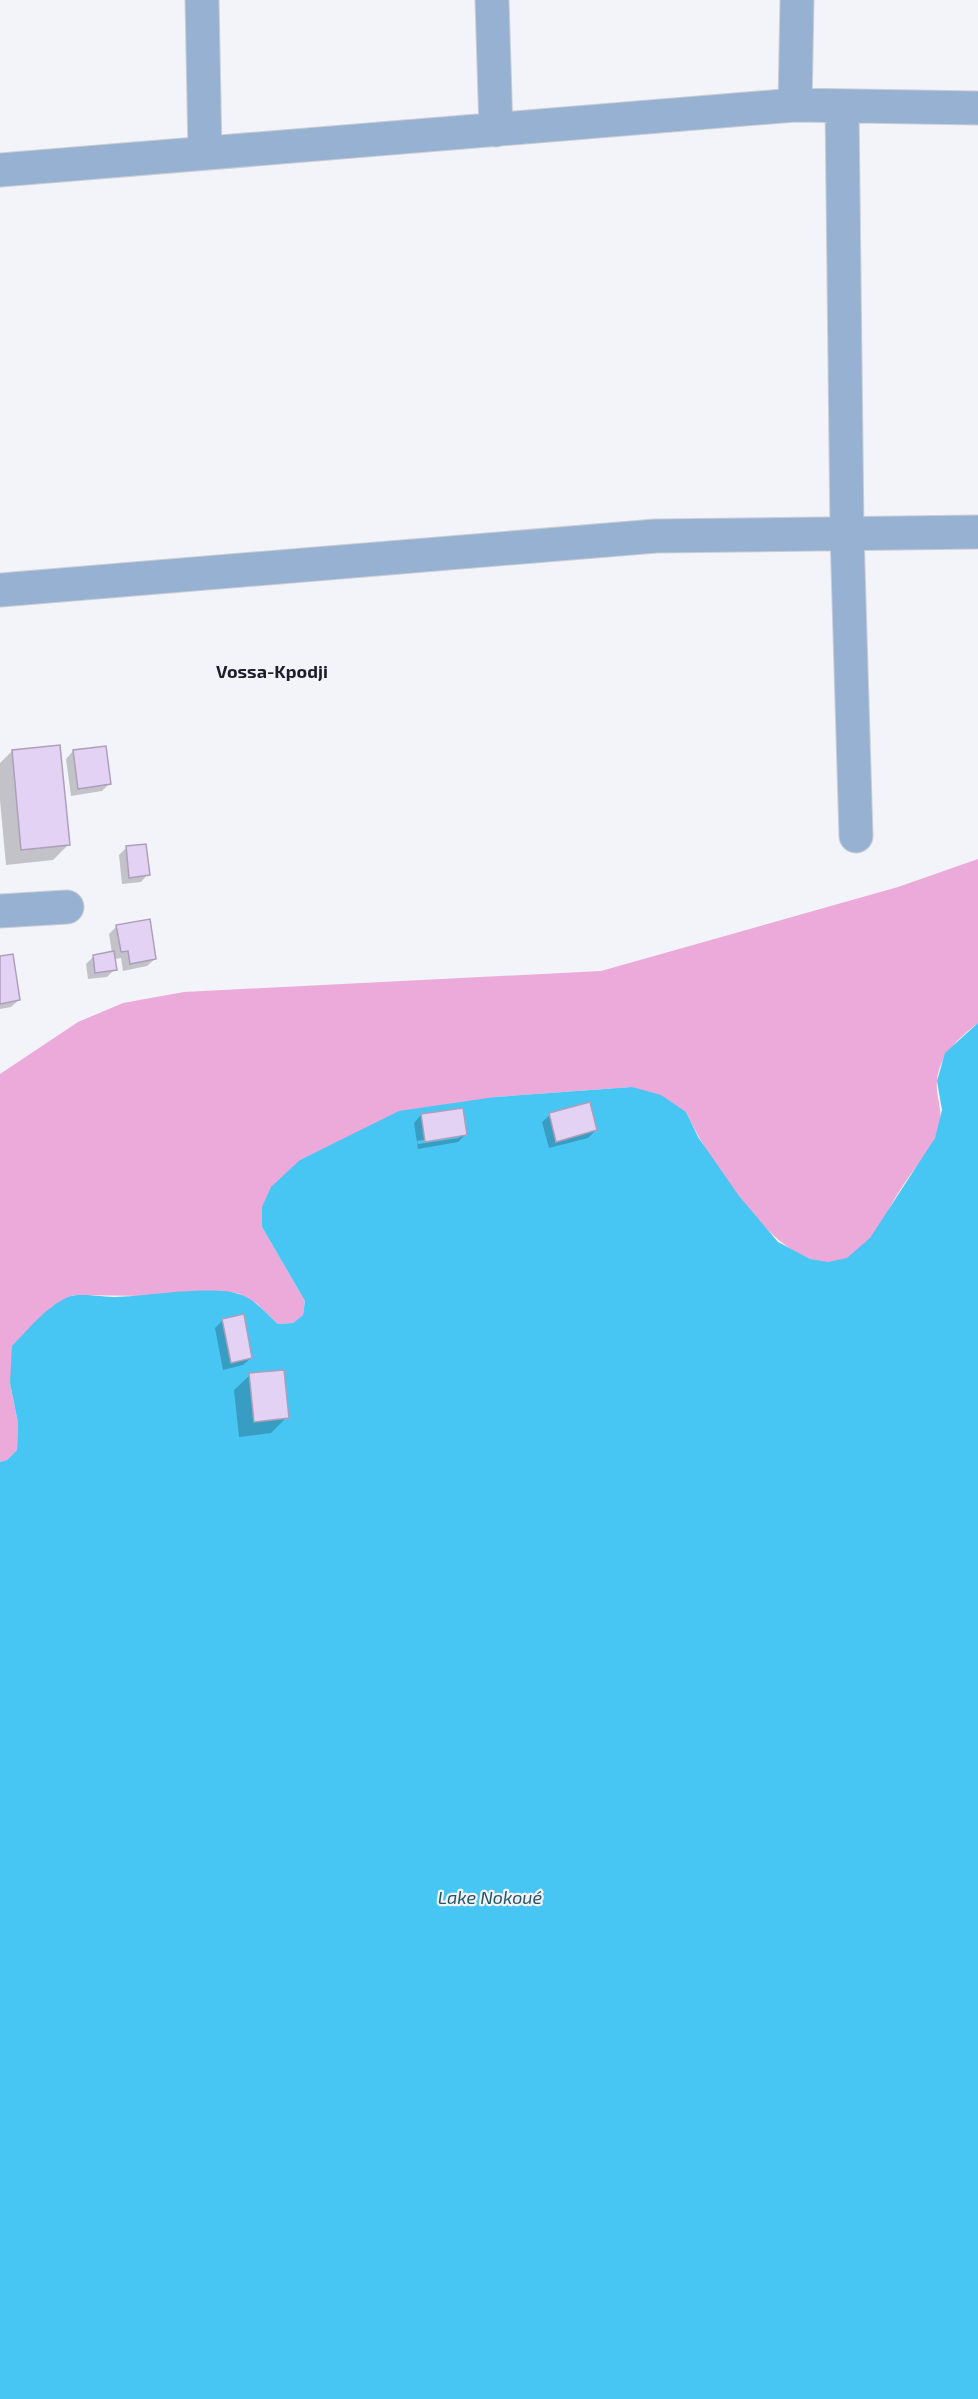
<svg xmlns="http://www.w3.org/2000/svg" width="978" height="2399" viewBox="0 0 978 2399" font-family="'Exo 2',sans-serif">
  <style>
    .green { fill: #ebaad9 }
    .water { fill: #47c5f3 }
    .shadow { fill: #0003; fill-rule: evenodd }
    .building { fill: #e4d2f4; stroke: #ad9fba; stroke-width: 1.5 }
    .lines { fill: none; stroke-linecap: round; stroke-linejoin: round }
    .minor-casing { stroke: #cccdd4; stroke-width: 35 }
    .minor { stroke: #96b1d2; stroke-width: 33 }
    .labels { text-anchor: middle; stroke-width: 4.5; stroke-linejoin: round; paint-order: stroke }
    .neighbourhood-label { font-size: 18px; font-weight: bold; fill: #1d1e29; stroke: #f3f3fa }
    .water-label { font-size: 18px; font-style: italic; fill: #225568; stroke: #f3f3fa }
  </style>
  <rect width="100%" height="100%" fill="#f3f3fa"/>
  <path class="green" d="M 978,859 L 978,1023 C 959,1038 940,1054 937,1080 C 935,1102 947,1112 935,1138 C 927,1155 912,1171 902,1187 C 891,1203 883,1223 871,1238 C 865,1244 854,1255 846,1259 C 786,1286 706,1156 686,1112 L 632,1087 L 495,1097 L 344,1139 L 300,1160 L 262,1227 L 305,1301 L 303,1315 L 293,1323 L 278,1324 L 256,1303 L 238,1293 L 202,1291 L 151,1296 L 73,1295 L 51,1307 L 10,1383 L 18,1423 L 17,1450 L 7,1460 L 0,1462 L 0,1074 L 78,1022 L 123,1003 L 184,992 L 601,971 L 898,887 Z"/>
  <path class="water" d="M 978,1023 L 978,2399 L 0,2399 L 0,1462 L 7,1460 L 17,1450 L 18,1423 L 10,1383 L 12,1346 C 30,1328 47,1305 71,1296 C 79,1293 106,1297 116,1297 C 146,1296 214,1285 239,1294 C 255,1299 266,1313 278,1324 L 293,1323 L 303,1315 L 305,1301 L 262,1227 L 262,1207 L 271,1187 L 300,1160 L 399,1111 L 495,1097 L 632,1087 L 661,1095 L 686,1112 L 698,1137 L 739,1196 L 778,1242 L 810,1259 L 828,1262 L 847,1258 L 870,1238 L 935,1138 L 942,1110 L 937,1081 L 945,1053 Z"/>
  <path class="shadow" d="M 12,751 L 68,845 L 53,860 L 6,865 L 0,800 L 0,763 Z
    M 73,751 L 109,784 L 102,791 L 71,796 L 66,759 Z
    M 126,848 L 148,874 L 141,882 L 122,884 L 119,855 Z
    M 117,926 L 155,959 L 147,966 L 123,971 L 121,958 L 114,959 L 115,969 L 107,977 L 88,979 L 86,964 L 94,956 L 112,953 L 109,934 Z
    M 0,958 L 19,1000 L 11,1007 L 0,1009 Z
    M 421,1115 L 465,1135 L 458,1142 L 418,1149 L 414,1123 ZM 459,1135 L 459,1138 L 418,1144 L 417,1141 Z
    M 550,1115 L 596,1130 L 588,1138 L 549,1148 L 542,1122 Z
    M 223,1320 L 251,1358 L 243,1365 L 223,1370 L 215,1328 Z
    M 250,1375 L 287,1417 L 271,1433 L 239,1437 L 234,1390 Z"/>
  <path class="building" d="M 60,745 L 70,845 L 21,850 L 12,750 Z
    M 106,746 L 111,784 L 78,789 L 73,750 Z
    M 146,844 L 150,875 L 129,878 L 126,846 Z
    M 150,919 L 156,959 L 130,964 L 128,951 L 121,952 L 116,925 Z
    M 114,951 L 117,970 L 95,973 L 93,955 Z
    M 13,954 L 20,1000 L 0,1004 L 0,956 Z
    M 590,1102 L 597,1130 L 556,1142 L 549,1113 Z
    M 463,1108 L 467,1135 L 425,1142 L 421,1114 Z
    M 244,1314 L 252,1358 L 231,1363 L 222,1319 Z
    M 284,1370 L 289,1418 L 254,1422 L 249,1373 Z"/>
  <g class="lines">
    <defs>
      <path id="minor" d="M 202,0 L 205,153
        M 492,0 L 496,130
        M 795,105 L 797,0
        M 842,106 L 847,533 L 856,836
        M 0,170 L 795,105 L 978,108
        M 0,590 L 656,536 L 978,532
        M 0,911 L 67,907"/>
    </defs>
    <use href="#minor" class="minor-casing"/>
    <use href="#minor" class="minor"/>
  </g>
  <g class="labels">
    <g class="neighbourhood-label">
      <text x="272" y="678">Vossa-Kpodji</text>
    </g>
    <g class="water-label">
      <text x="490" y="1904">Lake Nokoué</text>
    </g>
  </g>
</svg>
